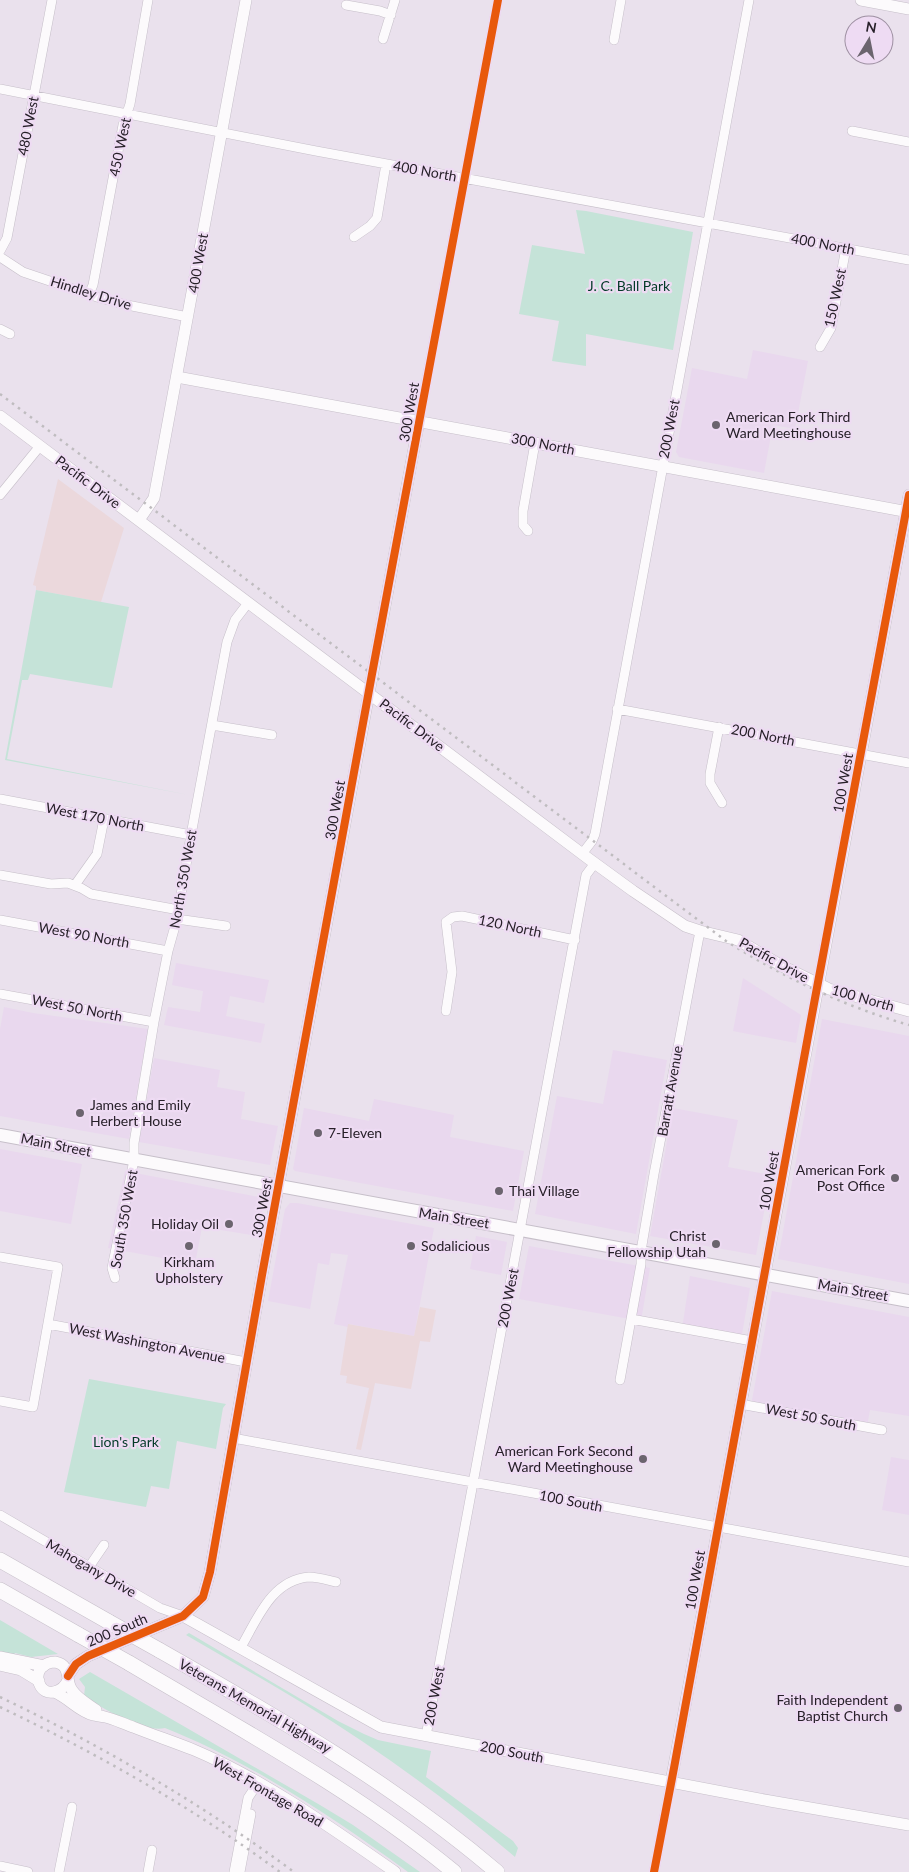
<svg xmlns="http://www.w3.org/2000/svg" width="909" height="1872" viewBox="0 0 909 1872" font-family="Lato,sans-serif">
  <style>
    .built { fill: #e9d8ee }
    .industrial { fill: #ebd8dc }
    .green { fill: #c5e3d8 }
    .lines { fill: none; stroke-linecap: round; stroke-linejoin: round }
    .street-casing { stroke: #c6bfc9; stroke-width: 10 }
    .secondary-casing { stroke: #c6bfc9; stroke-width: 12 }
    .primary-casing { stroke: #c6bfc9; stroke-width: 14 }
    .highway-casing { stroke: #c6bfc9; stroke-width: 16 }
    .street { stroke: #fcfafc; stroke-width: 9 }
    .secondary { stroke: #fcfafc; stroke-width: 11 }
    .primary { stroke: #fcfafc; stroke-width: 12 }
    .highway { stroke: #fcfafc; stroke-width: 15 }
    .rail { stroke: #bfbcbf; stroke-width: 2.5; stroke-dasharray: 2.5 5; stroke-linecap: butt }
    .highway-bridge-casing { stroke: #c6bfc9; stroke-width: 16; stroke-linecap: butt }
    .highway-bridge { stroke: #fcfafc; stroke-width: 15 }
    .cycleway-casing { stroke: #eedbf3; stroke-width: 11 }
    .cycleway { stroke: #e8590c; stroke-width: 8 }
    .poi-dot { fill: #6b646e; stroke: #eedbf3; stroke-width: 2 }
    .labels { text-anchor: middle; stroke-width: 4.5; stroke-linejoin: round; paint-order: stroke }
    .street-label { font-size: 14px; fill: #272029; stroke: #eedbf3 }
    .park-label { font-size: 14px; fill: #033a27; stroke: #eedbf3 }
    .poi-label { font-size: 14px; fill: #272029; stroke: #eedbf3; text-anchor: start }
  </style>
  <rect width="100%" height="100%" fill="#eae1ed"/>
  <path class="built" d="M 753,350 L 808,361 L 795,429 L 773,425 L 764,473 L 679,457 L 676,452 L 692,368 L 747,379 Z
    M 176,963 L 269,980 L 264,1003 L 230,996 L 226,1016 L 265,1024 L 261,1043 L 164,1025 L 168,1007 L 200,1012 L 203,991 L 172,985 Z
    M 743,978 L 801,1015 L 796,1043 L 733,1031 Z
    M 4,1007 L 33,1013 L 148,1029 L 129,1139 L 0,1116 L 0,1029 Z
    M 822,1019 L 909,1036 L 909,1284 L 778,1259 Z
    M 613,1050 L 667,1060 L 636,1234 L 535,1214 L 557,1096 L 603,1104 Z
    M 154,1058 L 220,1070 L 217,1087 L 245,1092 L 241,1119 L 278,1126 L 270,1165 L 139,1142 Z
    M 374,1099 L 454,1115 L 450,1137 L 524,1151 L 513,1211 L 295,1171 L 293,1169 L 304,1108 L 369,1121 Z
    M 673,1108 L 738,1120 L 728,1167 L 771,1175 L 756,1255 L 650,1236 Z
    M 0,1149 L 82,1164 L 71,1224 L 0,1211 Z
    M 125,1171 L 259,1197 L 262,1202 L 263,1206 L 257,1236 L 202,1227 L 195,1264 L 108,1248 Z
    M 290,1203 L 297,1203 L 434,1228 L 414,1336 L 349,1324 L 348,1327 L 334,1324 L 348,1255 L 331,1253 L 329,1265 L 318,1263 L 310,1309 L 268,1301 L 285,1209 Z
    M 476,1236 L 507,1242 L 501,1275 L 470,1269 Z
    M 529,1246 L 650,1268 L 641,1321 L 519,1299 Z
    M 690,1276 L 750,1288 L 741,1340 L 682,1329 Z
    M 772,1291 L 909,1317 L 909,1416 L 870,1410 L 866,1432 L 750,1411 Z
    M 891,1457 L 909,1460 L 909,1515 L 882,1510 Z"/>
  <path class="industrial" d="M 58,479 L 124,528 L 101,602 L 36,590 L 36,586 L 33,585 Z
    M 420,1307 L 436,1310 L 430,1342 L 420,1341 L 411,1389 L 375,1383 L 361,1450 L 356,1449 L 369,1388 L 346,1383 L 347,1376 L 340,1375 L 348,1324 L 414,1336 Z"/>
  <path class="green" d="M 576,210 L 586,211 L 693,232 L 673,350 L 586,334 L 586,366 L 552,361 L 559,321 L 519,314 L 532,245 L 585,254 Z
    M 36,590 L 129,607 L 112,688 L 30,674 L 28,680 L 22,680 L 7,759 L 189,795 L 5,760 Z
    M 89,1379 L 226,1404 L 223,1408 L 216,1449 L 177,1441 L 169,1489 L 151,1486 L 146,1507 L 64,1492 Z
    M 0,1620 L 58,1654 L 31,1657 L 15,1653 L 13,1656 L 0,1654 Z
    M 189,1633 L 338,1721 L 364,1734 L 378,1740 L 431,1751 L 426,1777 L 513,1841 L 518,1848 L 515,1857 C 449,1801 378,1749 304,1704 C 265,1680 225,1658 186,1635 Z
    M 90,1672 L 320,1805 L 353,1825 L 420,1872 L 408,1872 C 334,1818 251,1762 165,1728 C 144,1733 103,1709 84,1696 L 85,1687 L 79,1679 Z"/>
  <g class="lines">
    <defs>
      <path id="street" d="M 346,5 L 380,11 L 391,15
        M 383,39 L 395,0
        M 614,40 L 621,0
        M 0,89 L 316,151 L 909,260
        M 852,131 L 909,142
        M 354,237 L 370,226 L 377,218 L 386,164
        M 0,251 L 7,238 L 52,0
        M 0,257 L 23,272 L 100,298 L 127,305 L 188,317
        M 89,294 L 93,285 L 123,125 L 130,104 L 148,0
        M 0,329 L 10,334
        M 820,347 L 831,328 L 846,248
        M 419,421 L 498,0
        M 0,495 L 40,446
        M 528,531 L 523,525 L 523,511 L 535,443
        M 617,709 L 909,763
        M 212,725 L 272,735
        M 719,727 L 710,774 L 710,783 L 722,803
        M 0,799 L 191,835
        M 582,854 L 592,841 L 595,834 L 749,0
        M 0,875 L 51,884 L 68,883 L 81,888 L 91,894 L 179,910
        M 75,885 L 97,854 L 104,819
        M 177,919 L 226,926
        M 0,920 L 168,951
        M 0,994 L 154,1022
        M 446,1011 L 452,972 L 446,922 L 453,917 L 462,916 L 575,940
        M 0,1257 L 58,1267 L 33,1407 L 0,1401
        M 115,1278 L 112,1268 L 134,1160 L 134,1143 L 154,1022 L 168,951 L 177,919 L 191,835 L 227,642 L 235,620 L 248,603
        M 631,1319 L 752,1341
        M 48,1324 L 246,1362
        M 620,1380 L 641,1264 L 641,1251 L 654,1174 L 700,931
        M 740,1404 L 882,1430
        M 233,1438 L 909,1562
        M 0,1515 L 160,1608 L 183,1616
        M 89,1567 L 104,1545
        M 241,1647 C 257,1620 271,1580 309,1577 C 318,1577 327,1580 336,1582
        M 426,1736 L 586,875 L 595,863
        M 0,1866 L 28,1872
        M 59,1872 L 72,1807
        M 148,1872 L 152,1850
        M 234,1872 L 248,1798 L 258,1783
        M 240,1872 L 251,1814
        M 654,1872 L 671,1782"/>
      <path id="secondary" d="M 861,0 L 909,9
        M 177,377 L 909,512
        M 0,416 L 589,859 L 633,891 L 685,926 L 700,931 L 738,940 L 782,966 L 829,989 L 909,1011
        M 139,520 L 154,498 L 246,0
        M 183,1616 L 381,1727 L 770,1801 L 909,1825
        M 0,1657 L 44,1666
        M 0,1665 L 21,1670 L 39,1681
        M 68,1676 L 76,1664 L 88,1656 L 183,1616 L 203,1597 L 210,1572 L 262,1275 L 419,421
        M 68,1680 C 63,1692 45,1699 39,1683 C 37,1678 38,1672 41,1668 C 45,1664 50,1662 55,1662 C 72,1665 65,1681 72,1690 C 78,1699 88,1704 96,1710
        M 54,1692 C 69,1698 78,1711 93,1715 C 97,1716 101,1716 105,1717 C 114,1719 124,1724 133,1727 C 153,1735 174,1742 194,1750 C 263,1779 333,1829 395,1872
        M 671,1782 L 909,495"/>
      <path id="primary" d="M 0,1135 L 909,1301"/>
      <path id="highway" d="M 0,1560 L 109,1622
        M 0,1590 L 79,1635
        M 159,1650 C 277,1717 394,1784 497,1872
        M 129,1663 C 240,1729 354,1790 454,1872"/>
    </defs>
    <use href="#street" class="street-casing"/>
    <use href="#secondary" class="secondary-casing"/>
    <use href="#primary" class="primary-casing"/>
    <use href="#highway" class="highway-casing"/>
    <use href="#street" class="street"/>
    <use href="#secondary" class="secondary"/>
    <use href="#primary" class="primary"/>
    <use href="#highway" class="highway"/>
    <path class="rail" d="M 0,394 L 726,941 C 783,977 843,1006 909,1025
      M 0,1697 C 104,1747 202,1804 294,1872
      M 0,1707 C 98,1754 192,1807 280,1872"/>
    <defs>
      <path id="highway-bridge" d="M 109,1622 L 159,1650
        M 79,1635 L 129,1663"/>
    </defs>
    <use href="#highway-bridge" class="highway-bridge-casing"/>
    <use href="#highway-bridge" class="highway-bridge"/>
    <defs>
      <path id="cycleway" d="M 68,1676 L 76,1664 L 88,1656 L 183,1616 L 203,1597 L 210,1572 L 262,1275 L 372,674 L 498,0
        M 654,1872 L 674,1768 L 813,1009 L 909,495"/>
    </defs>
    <use href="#cycleway" class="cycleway-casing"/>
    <use href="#cycleway" class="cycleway"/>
  </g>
  <g class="poi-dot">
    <circle cx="716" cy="425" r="5"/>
    <circle cx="80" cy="1113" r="5"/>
    <circle cx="318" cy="1133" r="5"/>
    <circle cx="895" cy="1178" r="5"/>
    <circle cx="499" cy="1191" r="5"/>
    <circle cx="229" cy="1224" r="5"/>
    <circle cx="716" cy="1244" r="5"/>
    <circle cx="189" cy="1246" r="5"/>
    <circle cx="411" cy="1246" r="5"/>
    <circle cx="643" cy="1459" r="5"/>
    <circle cx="898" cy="1708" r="5"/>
  </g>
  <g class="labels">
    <g class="street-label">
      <text transform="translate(28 126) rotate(-79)" y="5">480 West</text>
      <text transform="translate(120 147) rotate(-78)" y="5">450 West</text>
      <text transform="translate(425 171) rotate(10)" y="5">400 North</text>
      <text transform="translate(823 244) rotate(11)" y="5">400 North</text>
      <text transform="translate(198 263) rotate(-80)" y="5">400 West</text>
      <text transform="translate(91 293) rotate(17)" y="5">Hindley Drive</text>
      <text transform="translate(835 298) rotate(-78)" y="5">150 West</text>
      <text transform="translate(409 412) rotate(-80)" y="5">300 West</text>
      <text transform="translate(669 429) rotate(-79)" y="5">200 West</text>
      <text transform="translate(543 444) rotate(11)" y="5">300 North</text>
      <text transform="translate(88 482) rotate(37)" y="5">Pacific Drive</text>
      <text transform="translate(412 725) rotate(37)" y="5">Pacific Drive</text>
      <text transform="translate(763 735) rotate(11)" y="5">200 North</text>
      <text transform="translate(843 783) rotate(-80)" y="5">100 West</text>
      <text transform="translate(335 810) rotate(-80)" y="5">300 West</text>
      <text transform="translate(95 817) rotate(11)" y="5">West 170 North</text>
      <text transform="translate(183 879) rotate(-80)" y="5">North 350 West</text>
      <text transform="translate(510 926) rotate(12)" y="5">120 North</text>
      <text transform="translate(84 935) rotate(10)" y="5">West 90 North</text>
      <text transform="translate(774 960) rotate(29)" y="5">Pacific Drive</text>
      <text transform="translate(863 998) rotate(16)" y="5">100 North</text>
      <text transform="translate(77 1008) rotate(11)" y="5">West 50 North</text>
      <text transform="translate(670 1091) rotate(-80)" y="5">Barratt Avenue</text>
      <text transform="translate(56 1145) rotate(11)" y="5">Main Street</text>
      <text transform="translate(769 1181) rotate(-80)" y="5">100 West</text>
      <text transform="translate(262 1208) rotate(-79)" y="5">300 West</text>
      <text transform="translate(454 1218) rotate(9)" y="5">Main Street</text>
      <text transform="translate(124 1219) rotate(-80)" y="5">South 350 West</text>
      <text transform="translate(853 1290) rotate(10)" y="5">Main Street</text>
      <text transform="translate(508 1298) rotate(-79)" y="5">200 West</text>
      <text transform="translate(147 1343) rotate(11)" y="5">West Washington Avenue</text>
      <text transform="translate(811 1417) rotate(11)" y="5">West 50 South</text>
      <text transform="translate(571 1501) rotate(11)" y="5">100 South</text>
      <text transform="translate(91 1568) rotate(30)" y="5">Mahogany Drive</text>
      <text transform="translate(695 1580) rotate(-80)" y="5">100 West</text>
      <text transform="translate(117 1630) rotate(-23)" y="5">200 South</text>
      <text transform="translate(434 1696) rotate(-79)" y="5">200 West</text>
      <text transform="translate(255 1706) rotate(30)" y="5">Veterans Memorial Highway</text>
      <text transform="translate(512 1752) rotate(11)" y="5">200 South</text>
      <text transform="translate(268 1792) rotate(30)" y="5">West Frontage Road</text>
    </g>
    <g class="park-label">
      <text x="629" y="291">J. C. Ball Park</text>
      <text x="126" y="1447">Lion's Park</text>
    </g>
    <g class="poi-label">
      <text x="726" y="422">American Fork Third<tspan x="726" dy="16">Ward Meetinghouse</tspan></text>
      <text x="90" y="1110">James and Emily<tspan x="90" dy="16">Herbert House</tspan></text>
      <text x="328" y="1138">7-Eleven</text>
      <text x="885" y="1175" text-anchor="end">American Fork<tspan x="885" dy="16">Post Office</tspan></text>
      <text x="509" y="1196">Thai Village</text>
      <text x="219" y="1229" text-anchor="end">Holiday Oil</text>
      <text x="706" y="1241" text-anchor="end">Christ<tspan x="706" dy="16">Fellowship Utah</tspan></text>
      <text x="421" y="1251">Sodalicious</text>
      <text x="189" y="1267" text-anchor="middle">Kirkham<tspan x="189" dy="16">Upholstery</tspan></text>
      <text x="633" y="1456" text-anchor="end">American Fork Second<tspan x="633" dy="16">Ward Meetinghouse</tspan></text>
      <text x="888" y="1705" text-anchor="end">Faith Independent<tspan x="888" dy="16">Baptist Church</tspan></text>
    </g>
  </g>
  <g transform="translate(869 40) rotate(10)"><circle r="24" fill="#eedbf3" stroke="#9e90a2"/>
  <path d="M0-4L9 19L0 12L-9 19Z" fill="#6b646e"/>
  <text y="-8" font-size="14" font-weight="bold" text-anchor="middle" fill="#272029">N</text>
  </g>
</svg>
